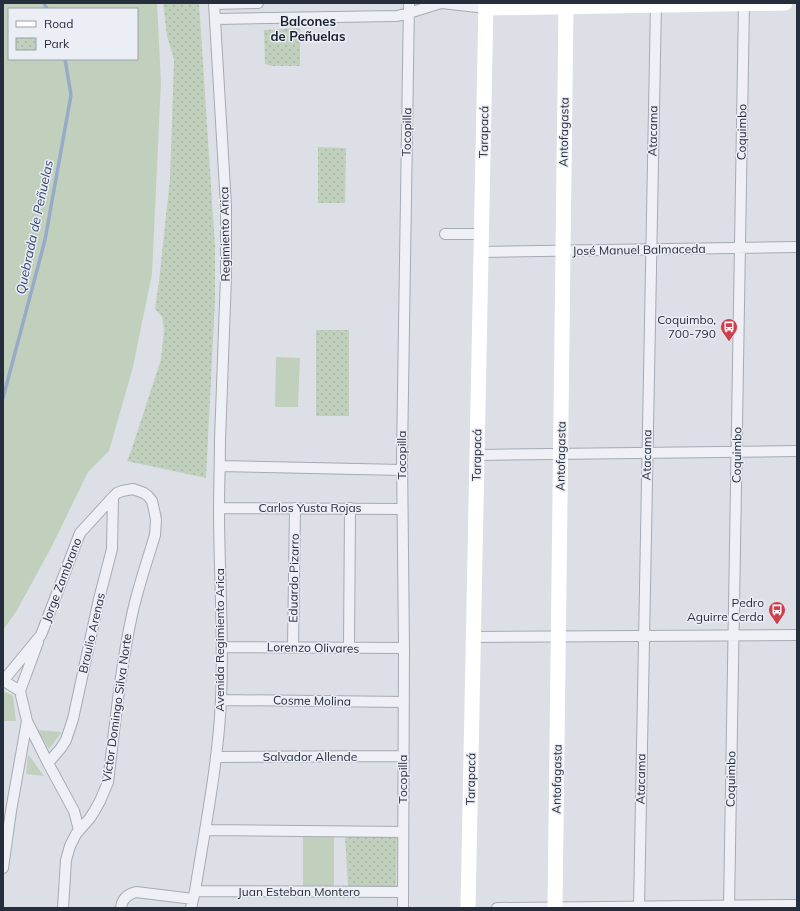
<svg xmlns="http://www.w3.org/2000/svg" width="800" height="911" viewBox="0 0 800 911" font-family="Mulish,sans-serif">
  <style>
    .green { fill: #c1d0bd; fill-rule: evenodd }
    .park { fill: url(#park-dots) }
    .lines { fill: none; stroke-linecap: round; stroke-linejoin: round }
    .stream { stroke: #96abc7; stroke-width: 3.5 }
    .minor-casing { stroke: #a5aab3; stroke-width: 12 }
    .minor { stroke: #eff0f5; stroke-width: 10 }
    .secondary { stroke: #fff; stroke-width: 15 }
    .labels { text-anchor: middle; stroke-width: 3; stroke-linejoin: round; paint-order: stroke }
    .street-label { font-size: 12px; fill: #262d3c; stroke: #ebeef4 }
    .poi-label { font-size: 12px; fill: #262d3c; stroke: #ebeef4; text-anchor: end }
    .neighbourhood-label { font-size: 13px; font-weight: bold; fill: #181e2d; stroke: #ebeef4 }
    .water-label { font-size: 13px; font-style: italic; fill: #304970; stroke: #ebeef4 }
  </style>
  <defs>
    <pattern id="park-dots" width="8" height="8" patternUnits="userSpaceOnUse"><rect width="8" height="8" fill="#c1d0bd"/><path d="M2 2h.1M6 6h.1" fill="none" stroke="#a6b3a3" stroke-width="1.8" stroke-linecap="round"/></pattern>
  </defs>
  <rect width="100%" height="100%" fill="#dce0e6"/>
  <path class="green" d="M 3,3 L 157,3 L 161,82 L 152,274 L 133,367 L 109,451 L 88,472 L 51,548 L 16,612 L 3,630 ZM 9,9 L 137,9 L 137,59 L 9,59 Z
    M 276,357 L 300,358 L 298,407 L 275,407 Z
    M 5,692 L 13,696 L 16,721 L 3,721 L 3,695 Z
    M 37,730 L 62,732 L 49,749 Z
    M 28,754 L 44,776 L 26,774 Z
    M 303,837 L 334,837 L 334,888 L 303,888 Z"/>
  <path class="park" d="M 163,3 L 199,3 L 215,246 L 215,299 L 206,478 L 127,461 L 131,451 L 161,359 L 164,330 L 162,317 L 155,309 L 159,281 L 170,178 L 174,60 L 167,36 Z
    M 300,28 L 300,66 L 272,66 L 265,64 L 264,30 Z
    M 318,147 L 346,148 L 345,203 L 318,203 Z
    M 316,330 L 349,330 L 349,416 L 316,416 Z
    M 345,836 L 397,836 L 396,888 L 348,886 Z"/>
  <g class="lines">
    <path class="stream" d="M 44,3 L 47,9
      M 3,398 L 45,240 L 71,95 L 65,59"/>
    <defs>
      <path id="minor" d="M 442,3 L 486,8
        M 214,4 L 258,3
        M 215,19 L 397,16 L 409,13 L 441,3
        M 445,234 L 482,234
        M 481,252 L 797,247
        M 477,455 L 797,451
        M 220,466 L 402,470
        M 219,508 L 402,509
        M 474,637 L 797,635
        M 38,642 L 20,691 L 27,721 L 48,763 L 74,811 L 79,830
        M 223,647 L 404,648
        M 293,647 L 295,508
        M 349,648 L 350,508
        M 3,681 L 41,635 L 80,533 L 113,497 L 117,493 L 122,491 L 133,489 L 144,493 L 148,496 L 152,501 L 155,514 L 156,520 L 155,535 C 147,562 138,587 132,615 C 120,670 115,726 108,782 L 100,801 L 95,810 L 90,818 L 76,834 L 70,846 L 66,860 L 63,908
        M 4,681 L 20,691
        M 221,700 L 404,702
        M 217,757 L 403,756
        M 48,763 L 61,748 L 66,740 L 73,719 L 99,599 L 112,549 L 113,497
        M 205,830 L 403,832
        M 3,868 L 11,811 L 27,721
        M 195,891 L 403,892
        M 639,907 L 656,3
        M 121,908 C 122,899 128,894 136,892 L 193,899
        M 191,908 L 195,891 C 205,828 218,764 221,700 C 224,636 219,573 219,509 C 219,486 220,463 220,440 L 226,276 L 226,206 L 214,3
        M 403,908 L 404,648 L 402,455 L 409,3
        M 497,908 L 797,905
        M 729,908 L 744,3"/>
    </defs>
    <use href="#minor" class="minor-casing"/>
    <use href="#minor" class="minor"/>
    <path class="secondary" d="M 486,8 L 785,3
      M 468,908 L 486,3
      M 555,908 L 566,7"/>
  </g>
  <defs>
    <symbol id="bus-pin" viewBox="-11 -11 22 30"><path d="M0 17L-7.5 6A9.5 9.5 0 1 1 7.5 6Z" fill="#cd3f4d" stroke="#ebeef4"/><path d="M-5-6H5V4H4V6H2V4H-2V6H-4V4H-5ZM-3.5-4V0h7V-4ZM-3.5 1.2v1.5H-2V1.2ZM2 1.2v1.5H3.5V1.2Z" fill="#fff"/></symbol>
  </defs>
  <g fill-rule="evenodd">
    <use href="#bus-pin" x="719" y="317" width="20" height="27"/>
    <use href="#bus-pin" x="767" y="600" width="20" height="27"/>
  </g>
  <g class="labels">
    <g class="street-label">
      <text transform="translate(653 131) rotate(-89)" y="4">Atacama</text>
      <text transform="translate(407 132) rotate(-89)" y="4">Tocopilla</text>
      <text transform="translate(484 132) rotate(-89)" y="4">Tarapacá</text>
      <text transform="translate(564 132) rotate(-89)" y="4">Antofagasta</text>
      <text transform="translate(742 132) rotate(-89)" y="4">Coquimbo</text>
      <text transform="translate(225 234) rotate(-91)" y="4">Regimiento Arica</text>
      <text transform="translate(639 250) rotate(-1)" y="4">José Manuel Balmaceda</text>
      <text transform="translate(402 455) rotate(-90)" y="4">Tocopilla</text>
      <text transform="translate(477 455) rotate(-89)" y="4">Tarapacá</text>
      <text transform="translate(647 455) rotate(-89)" y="4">Atacama</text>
      <text transform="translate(737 455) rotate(-89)" y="4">Coquimbo</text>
      <text transform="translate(561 456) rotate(-89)" y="4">Antofagasta</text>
      <text x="310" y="512">Carlos Yusta Rojas</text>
      <text transform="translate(294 578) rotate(-89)" y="4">Eduardo Pizarro</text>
      <text transform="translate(62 580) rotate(-69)" y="4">Jorge Zambrano</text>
      <text transform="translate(92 633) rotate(-77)" y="4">Braulio Arenas</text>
      <text transform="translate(220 640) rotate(-90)" y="4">Avenida Regimiento Arica</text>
      <text transform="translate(313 648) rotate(1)" y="4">Lorenzo Olivares</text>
      <text transform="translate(312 701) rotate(1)" y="4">Cosme Molina</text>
      <text transform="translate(117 708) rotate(-82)" y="4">Víctor Domingo Silva Norte</text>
      <text x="310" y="761">Salvador Allende</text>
      <text transform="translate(403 779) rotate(-90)" y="4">Tocopilla</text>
      <text transform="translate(471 779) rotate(-89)" y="4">Tarapacá</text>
      <text transform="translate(557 779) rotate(-89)" y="4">Antofagasta</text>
      <text transform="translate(641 779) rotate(-89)" y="4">Atacama</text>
      <text transform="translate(731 779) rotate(-89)" y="4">Coquimbo</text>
      <text x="299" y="896">Juan Esteban Montero</text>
    </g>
    <g class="poi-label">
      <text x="716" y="324">Coquimbo,<tspan x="716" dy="14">700-790</tspan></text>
      <text x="764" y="607">Pedro<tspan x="764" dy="14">Aguirre Cerda</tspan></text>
    </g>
    <g class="neighbourhood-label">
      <text x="308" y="26">Balcones<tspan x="308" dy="15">de Peñuelas</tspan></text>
    </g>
    <g class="water-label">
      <text transform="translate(34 227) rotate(-78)" y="5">Quebrada de Peñuelas</text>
    </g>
  </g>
  <rect width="800" height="911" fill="none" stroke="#262d3c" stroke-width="8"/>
  <rect x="8" y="8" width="130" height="52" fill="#ebeef4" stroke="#9ca1aa"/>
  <rect x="16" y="21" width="20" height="6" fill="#ffffff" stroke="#9ca1aa"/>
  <text x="44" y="28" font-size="12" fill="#262d3c">Road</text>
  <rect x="16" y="38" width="20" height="12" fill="url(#park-dots)" stroke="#9ca1aa"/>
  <text x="44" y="48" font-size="12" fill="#262d3c">Park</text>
</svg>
